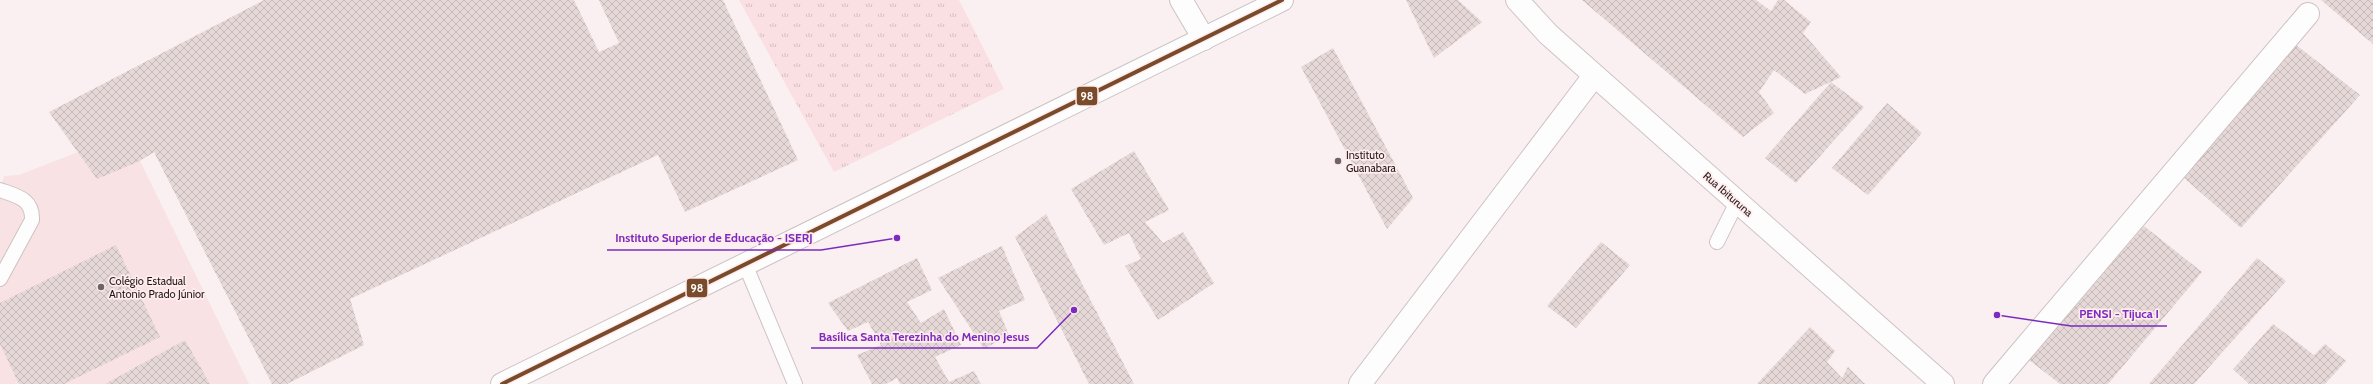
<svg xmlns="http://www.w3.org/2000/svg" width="2373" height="384" viewBox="0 0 2373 384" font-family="Cabin,sans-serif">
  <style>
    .built { fill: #f8e2e3 }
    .grass { fill: url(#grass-tufts) }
    .building { fill: url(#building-cross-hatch) }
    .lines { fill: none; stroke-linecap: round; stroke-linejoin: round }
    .service-casing { stroke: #cdc2c3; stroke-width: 16 }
    .minor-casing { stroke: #cdc2c3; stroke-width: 24 }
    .tertiary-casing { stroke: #cdc2c3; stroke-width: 24 }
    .service { stroke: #fefdfd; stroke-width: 14 }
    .minor { stroke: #fefdfd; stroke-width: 22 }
    .tertiary { stroke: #fefdfd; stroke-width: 22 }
    .bus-1-casing { stroke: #ffeced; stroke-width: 7 }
    .bus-1 { stroke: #7a4b2a; stroke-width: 4 }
    .poi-dot { fill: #6e6464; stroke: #ffeced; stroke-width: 1.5 }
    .labels { text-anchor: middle; stroke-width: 3.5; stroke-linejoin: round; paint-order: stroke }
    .poi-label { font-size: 11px; fill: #221818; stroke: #ffeced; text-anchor: start }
    .street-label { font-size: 11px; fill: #221818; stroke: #ffeced }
    .leader { fill: none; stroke: #7b2cbf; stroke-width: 1.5 }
    .callout-dot { fill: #7b2cbf; stroke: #ffeced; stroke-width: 1.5 }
    .callout-label { font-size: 12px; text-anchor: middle; font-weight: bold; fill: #7b2cbf; stroke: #ffeced; stroke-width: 3.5; stroke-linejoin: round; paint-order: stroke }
    .line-badge { stroke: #ffeced; stroke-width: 1.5 }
    .badge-label { font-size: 11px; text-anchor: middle; font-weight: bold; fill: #fff }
  </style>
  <defs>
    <pattern id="grass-tufts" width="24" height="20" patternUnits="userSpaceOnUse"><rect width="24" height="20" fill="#fae0e2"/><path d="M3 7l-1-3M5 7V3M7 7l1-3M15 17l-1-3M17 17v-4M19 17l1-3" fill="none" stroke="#d6bfc1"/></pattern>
    <pattern id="building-cross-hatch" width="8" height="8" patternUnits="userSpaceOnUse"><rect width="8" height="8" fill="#e7d8d8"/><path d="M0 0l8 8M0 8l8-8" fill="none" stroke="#c6b9b9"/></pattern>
  </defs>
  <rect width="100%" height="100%" fill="#fbf0f1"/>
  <path class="built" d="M 78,152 L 140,161 L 249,384 L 0,384 L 0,191 L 4,176 L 19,175 Z"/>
  <path class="grass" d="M 739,0 L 959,0 L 1004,89 L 834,172 Z"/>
  <path class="building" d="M 264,0 L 574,0 L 599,52 L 619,43 L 599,0 L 723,0 L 798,160 L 685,212 L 658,155 L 350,299 L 364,345 L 287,384 L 272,384 L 154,152 L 140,161 L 97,179 L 49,112 Z
    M 1406,0 L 1458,0 L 1482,22 L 1434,58 Z
    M 1582,0 L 1756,0 L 1771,11 L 1778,0 L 1784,0 L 1811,22 L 1803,33 L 1841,77 L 1805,94 L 1774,70 L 1759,92 L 1774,113 L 1743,137 Z
    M 2321,0 L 2373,0 L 2373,44 Z
    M 2295,44 L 2360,95 L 2241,228 L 2183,177 Z
    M 1333,48 L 1413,198 L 1387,229 L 1301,67 Z
    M 1831,82 L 1864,107 L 1796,183 L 1765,158 Z
    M 1887,103 L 1922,133 L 1868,195 L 1832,168 Z
    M 1134,151 L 1169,210 L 1145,222 L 1163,243 L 1183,232 L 1214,283 L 1158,320 L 1125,266 L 1141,259 L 1129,233 L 1104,245 L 1071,189 Z
    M 1046,214 L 1134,384 L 1089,384 L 1015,237 Z
    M 2144,226 L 2202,272 L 2108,384 L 2060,384 L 2029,360 Z
    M 1601,242 L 1630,265 L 1576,328 L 1547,306 Z
    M 116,245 L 160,337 L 64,384 L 19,384 L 0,344 L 0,303 Z
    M 1002,246 L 1025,300 L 999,311 L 1009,335 L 984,349 L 938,278 Z
    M 917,258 L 932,290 L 907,302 L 921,323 L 944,309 L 961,345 L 935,357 L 949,382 L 974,371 L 981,384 L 900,384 L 897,378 L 886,384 L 872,384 L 857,355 L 881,345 L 868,322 L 848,331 L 828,303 Z
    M 2257,258 L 2286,281 L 2194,384 L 2149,384 Z
    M 2273,324 L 2314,355 L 2325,344 L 2346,361 L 2325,384 L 2249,384 L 2233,369 Z
    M 1810,327 L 1835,351 L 1827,362 L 1842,378 L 1848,367 L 1865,384 L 1757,384 Z
    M 185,340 L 210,384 L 105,384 Z"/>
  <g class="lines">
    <defs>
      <path id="service" d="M 0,190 C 17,196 33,199 32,220 L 0,279
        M 1717,242 L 1737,202
        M 745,264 L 795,384"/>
      <path id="minor" d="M 1181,0 L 1204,39
        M 1360,384 L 1594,76
        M 1994,384 L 2308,14"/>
      <path id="tertiary" d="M 1517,0 L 1548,34 L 1943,384
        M 502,384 L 1282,0"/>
    </defs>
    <use href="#service" class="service-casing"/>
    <use href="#minor" class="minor-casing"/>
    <use href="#tertiary" class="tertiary-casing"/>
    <use href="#service" class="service"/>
    <use href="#minor" class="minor"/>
    <use href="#tertiary" class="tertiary"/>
    <defs>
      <path id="bus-1" d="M 502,384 L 1282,0"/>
    </defs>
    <use href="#bus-1" class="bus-1-casing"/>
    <use href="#bus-1" class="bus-1"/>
  </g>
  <g class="poi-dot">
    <circle cx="1338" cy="161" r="4"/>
    <circle cx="101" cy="287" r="4"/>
  </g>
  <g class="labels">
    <g class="poi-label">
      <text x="1346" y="159">Instituto<tspan x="1346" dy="13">Guanabara</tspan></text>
      <text x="109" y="285">Colégio Estadual<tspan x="109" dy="13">Antonio Prado Júnior</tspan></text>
    </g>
    <g class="street-label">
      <text transform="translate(1728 194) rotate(41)" y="4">Rua Ibituruna</text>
    </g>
  </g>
  <path class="leader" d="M897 238L821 250H607M1997 315L2071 326H2167M1074 310L1037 348H811"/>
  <g class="callout-dot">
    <circle cx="897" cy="238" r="4"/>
    <circle cx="1997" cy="315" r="4"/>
    <circle cx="1074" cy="310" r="4"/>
  </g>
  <g class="callout-label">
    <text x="714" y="242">Instituto Superior de Educação - ISERJ</text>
    <text x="2119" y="318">PENSI - Tijuca I</text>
    <text x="924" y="341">Basílica Santa Terezinha do Menino Jesus</text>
  </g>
  <g class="line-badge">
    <rect x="1076" y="86" width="22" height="20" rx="4" fill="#7a4b2a"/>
    <rect x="686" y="278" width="22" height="20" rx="4" fill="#7a4b2a"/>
  </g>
  <g class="badge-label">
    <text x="1087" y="100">98</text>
    <text x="697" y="292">98</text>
  </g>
</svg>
